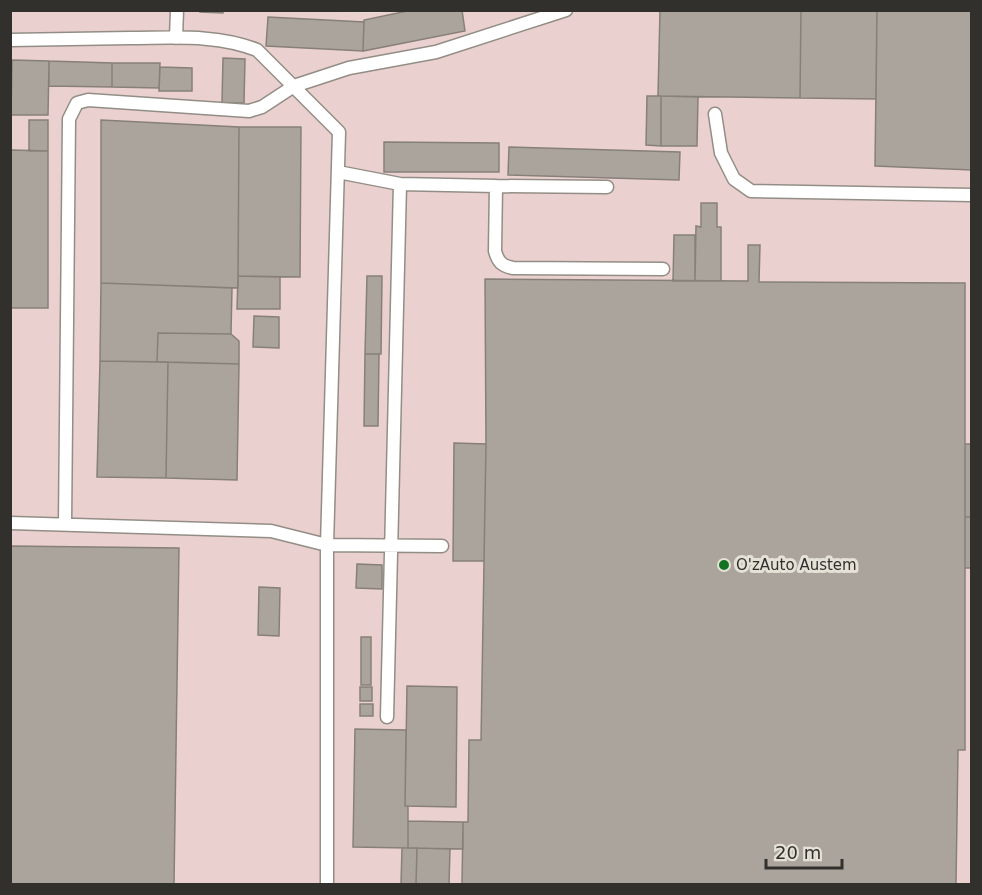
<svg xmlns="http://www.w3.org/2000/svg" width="982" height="895" viewBox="0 0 982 895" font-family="'DejaVu Sans',sans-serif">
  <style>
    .industrial { fill: #ebd0d0 }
    .building { fill: #aba49c; stroke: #868078; stroke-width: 1.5 }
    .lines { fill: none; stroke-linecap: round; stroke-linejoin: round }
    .lane-casing { stroke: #928e85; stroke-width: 15 }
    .lane { stroke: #fff; stroke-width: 12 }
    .poi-dot { fill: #147322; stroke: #e5e1d7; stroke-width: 2 }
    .labels { text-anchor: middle; stroke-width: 6; stroke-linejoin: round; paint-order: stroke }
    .poi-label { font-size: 15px; fill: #31302c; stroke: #e5e1d7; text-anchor: start }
  </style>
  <rect width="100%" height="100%" fill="#e5e1d7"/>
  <path class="industrial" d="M 245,10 L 380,13 L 388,10 L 971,11 L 971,884 L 11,884 L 10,11 Z"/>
  <path class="building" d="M 200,10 L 223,10 L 223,13 L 200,12 Z
    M 412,10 L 462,10 L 465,31 L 363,51 L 364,20 Z
    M 660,10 L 801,10 L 800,98 L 658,96 Z
    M 801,10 L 877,10 L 876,99 L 800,98 Z
    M 877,10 L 972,11 L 972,170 L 875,166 Z
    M 268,17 L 364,22 L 363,51 L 266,46 Z
    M 223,58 L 245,59 L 244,103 L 222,103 Z
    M 12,60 L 49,61 L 48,115 L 11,115 Z
    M 49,61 L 112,63 L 112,87 L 49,86 Z
    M 112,63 L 160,63 L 159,88 L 112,87 Z
    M 160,67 L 192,68 L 192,91 L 159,91 Z
    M 647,96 L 661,96 L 661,146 L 646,145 Z
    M 661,96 L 698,97 L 697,146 L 661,146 Z
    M 29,120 L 48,120 L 48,151 L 29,151 Z
    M 101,120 L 239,127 L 238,288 L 101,283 Z
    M 239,127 L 301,127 L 300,277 L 238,276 Z
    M 384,142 L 499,143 L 499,172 L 384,172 Z
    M 509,147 L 680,152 L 679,180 L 508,175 Z
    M 11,150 L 48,151 L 48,308 L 10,308 Z
    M 701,203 L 717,203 L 717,227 L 721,227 L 721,281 L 695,281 L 696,226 L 701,227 Z
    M 674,235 L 695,235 L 695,281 L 673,281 Z
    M 748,245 L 760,245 L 759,282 L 965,283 L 965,750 L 958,750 L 956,884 L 462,884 L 463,822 L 468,822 L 469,740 L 481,740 L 486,444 L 485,279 L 748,281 Z
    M 238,276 L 280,277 L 280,309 L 237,309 Z
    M 367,276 L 382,276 L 381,354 L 365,354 Z
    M 101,283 L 232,288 L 231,334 L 158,333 L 157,362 L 100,361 Z
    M 254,316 L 279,317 L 279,348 L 253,347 Z
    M 158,333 L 231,334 L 239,341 L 239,364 L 157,362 Z
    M 365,354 L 379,354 L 378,426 L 364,426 Z
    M 100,361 L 168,362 L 166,478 L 97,477 Z
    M 168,362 L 239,364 L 237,480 L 166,478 Z
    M 454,443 L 486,444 L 484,561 L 453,561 Z
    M 965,444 L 972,444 L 972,517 L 965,517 Z
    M 965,517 L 972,517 L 972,568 L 965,568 Z
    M 10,546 L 179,548 L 174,884 L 10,884 Z
    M 357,564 L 382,565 L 382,589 L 356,588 Z
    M 259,587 L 280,588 L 279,636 L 258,635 Z
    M 361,637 L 371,637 L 371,685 L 361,685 Z
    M 407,686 L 457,687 L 456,807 L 405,806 Z
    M 360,687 L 372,687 L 372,701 L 360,701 Z
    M 360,704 L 373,704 L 373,716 L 360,716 Z
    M 355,729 L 406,730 L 405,806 L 408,806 L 408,848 L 353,847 Z
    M 408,821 L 463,822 L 463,849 L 408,848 Z
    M 402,848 L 417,848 L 416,884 L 401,884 Z
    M 417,848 L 450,849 L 449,884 L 416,884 Z"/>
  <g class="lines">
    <defs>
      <path id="lane" d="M 176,38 L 177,10
        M 10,40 C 50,39 90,39 130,38 C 173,38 217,34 257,50 L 339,132 L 327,545 L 327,884
        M 715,114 L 721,153 L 734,179 L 751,191 L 972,195
        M 338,172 L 400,184 L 496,186 L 495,251 C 498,262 502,266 513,268 L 663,269
        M 496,186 L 607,187
        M 10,523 L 271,531 L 327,545 L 442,546
        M 65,524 L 69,119 L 77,103 L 88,100 L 249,111 L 262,107 L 294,86 L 349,68 L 436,52 L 566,10
        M 387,717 L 400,184"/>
    </defs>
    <use href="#lane" class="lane-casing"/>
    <use href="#lane" class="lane"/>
  </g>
  <circle class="poi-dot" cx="724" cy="565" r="6"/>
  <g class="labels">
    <g class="poi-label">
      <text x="736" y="570">O'zAuto Austem</text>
    </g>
  </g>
  <rect width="982" height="895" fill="none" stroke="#31302c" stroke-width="24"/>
  <path d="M766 859v9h76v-9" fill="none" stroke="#31302c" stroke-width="3"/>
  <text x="775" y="859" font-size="18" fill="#31302c" stroke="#e5e1d7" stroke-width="4.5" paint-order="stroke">20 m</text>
</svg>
